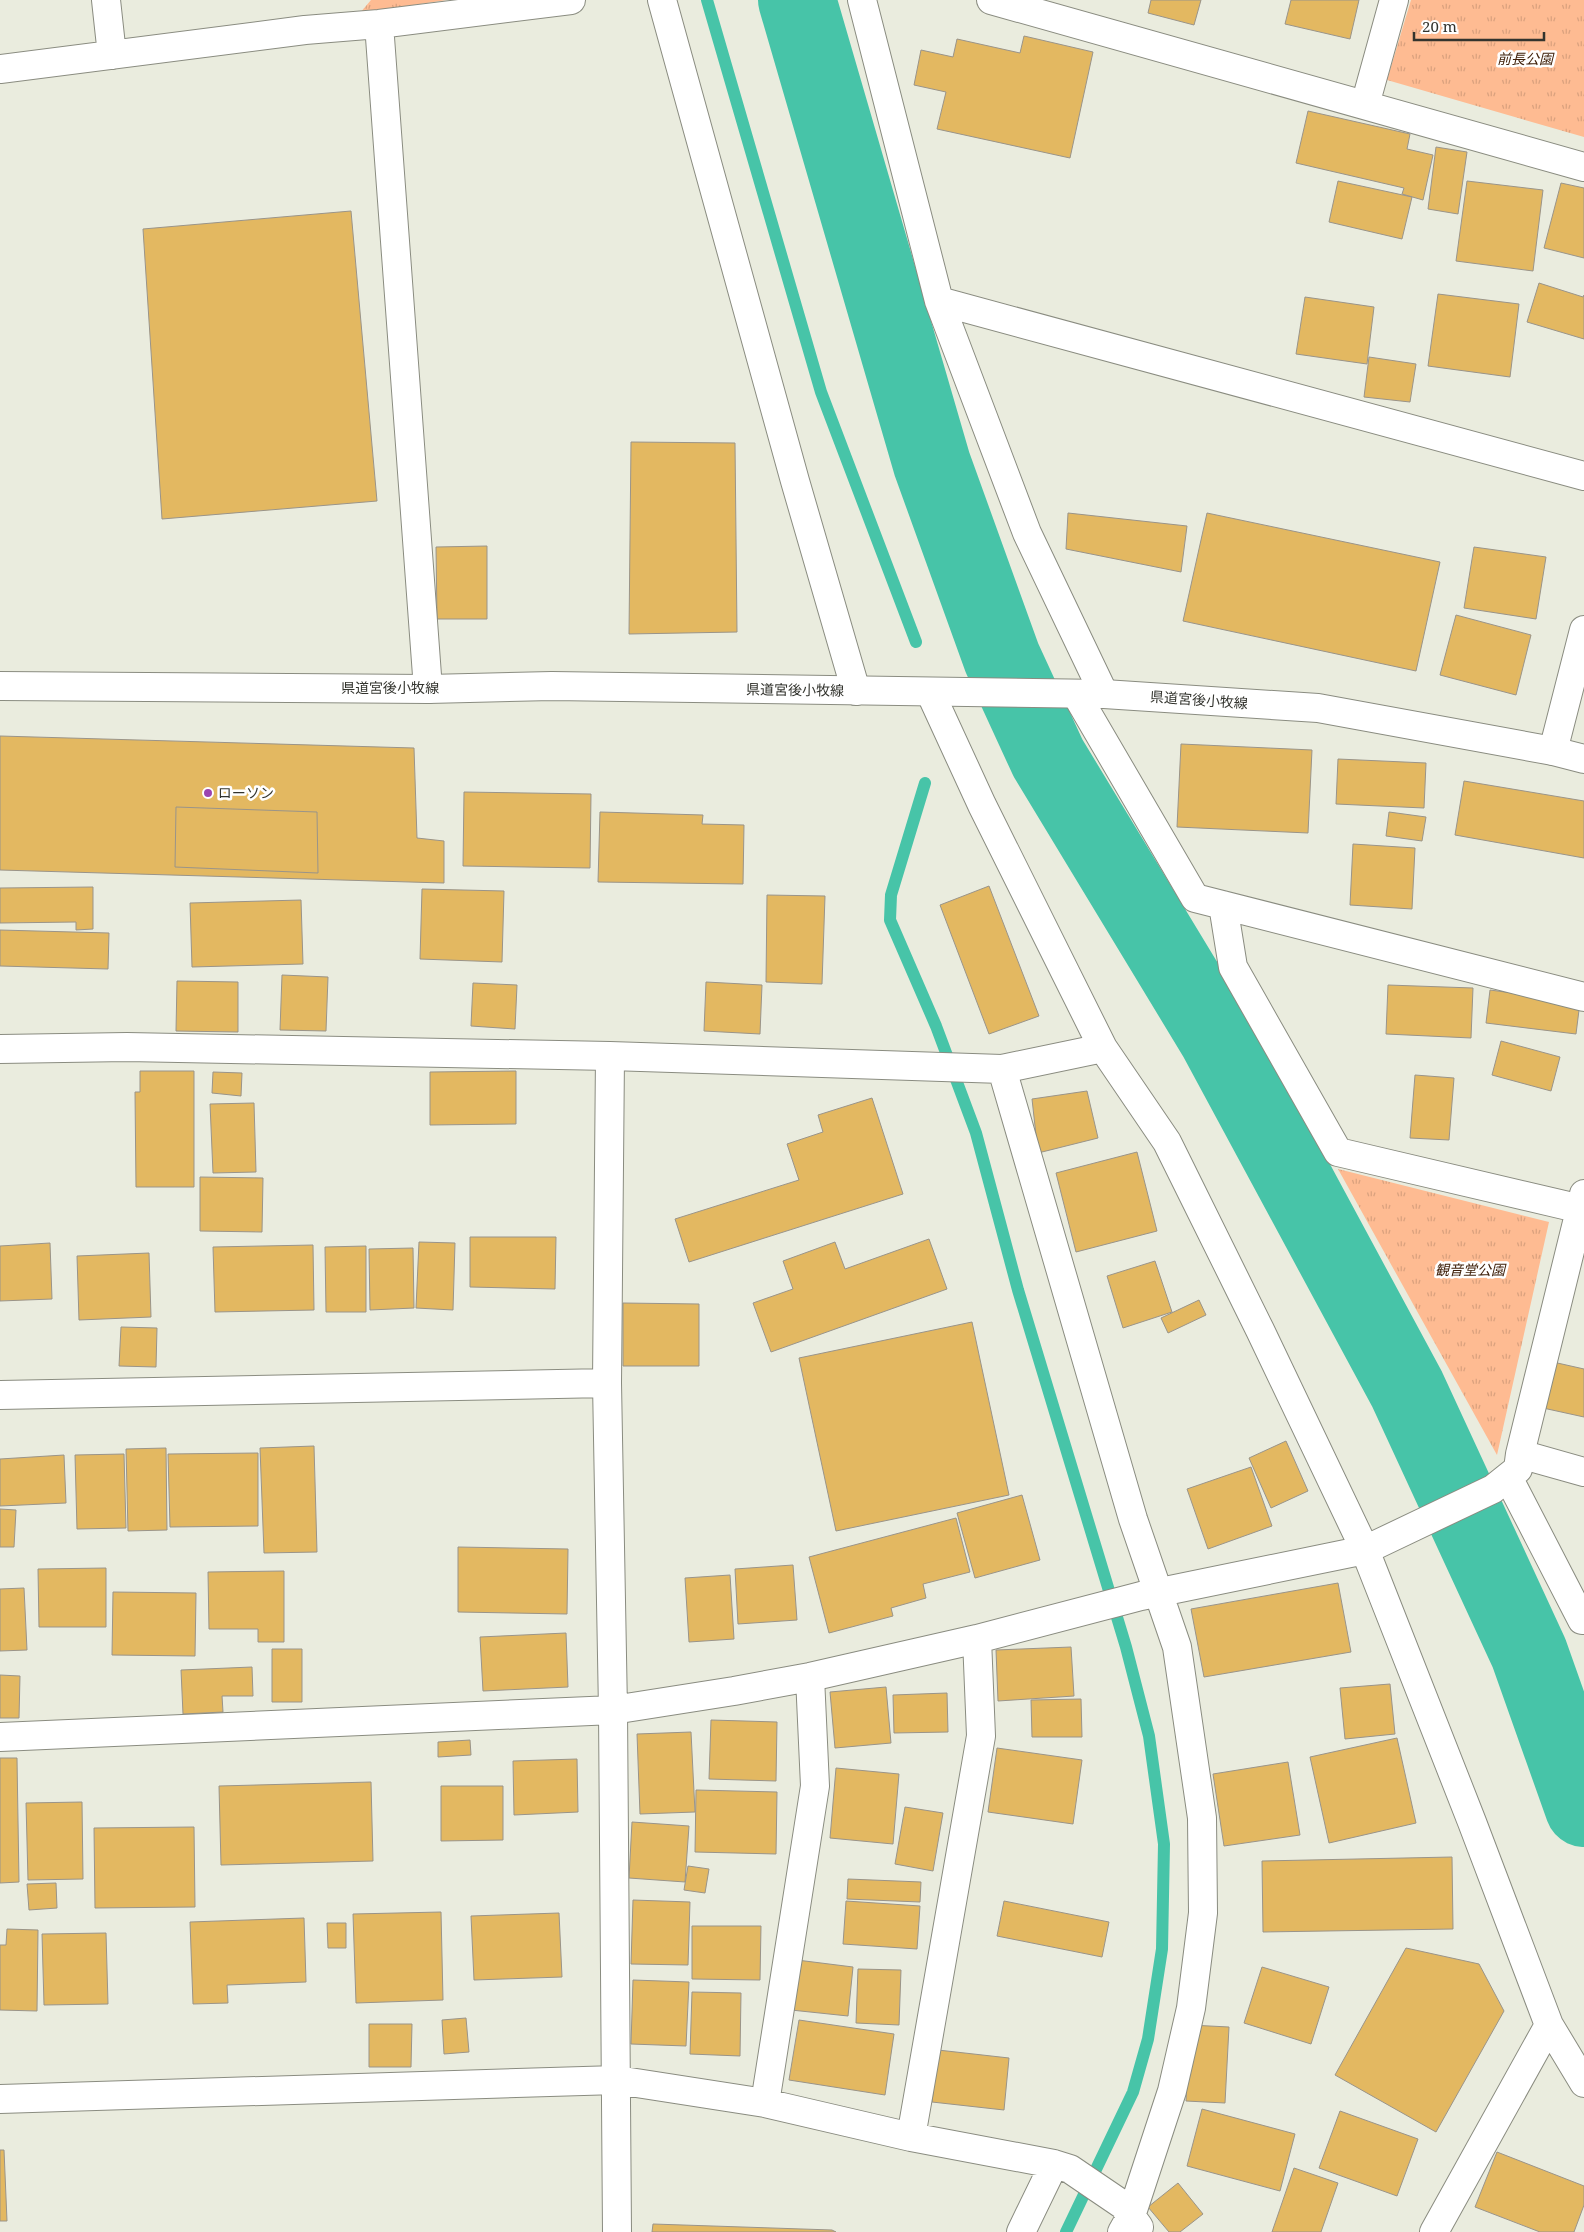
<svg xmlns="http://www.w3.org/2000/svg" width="1584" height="2232" viewBox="0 0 1584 2232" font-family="'Noto Serif','Noto Sans JP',serif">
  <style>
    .park { fill: url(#park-tufts) }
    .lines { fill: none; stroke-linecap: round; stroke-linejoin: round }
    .stream { stroke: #47c4a8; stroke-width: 12 }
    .river { stroke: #47c4a8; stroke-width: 78 }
    .building { fill: #e3b861; stroke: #9a9489 }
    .street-casing { stroke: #8a8c80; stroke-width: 30 }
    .secondary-casing { stroke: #8a8c80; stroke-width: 30 }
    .street { stroke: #fff; stroke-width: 28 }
    .secondary { stroke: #fff; stroke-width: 28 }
    .poi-dot { fill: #9b44b0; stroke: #fff; stroke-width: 2 }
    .labels { text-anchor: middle; stroke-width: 5; stroke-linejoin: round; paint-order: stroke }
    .park-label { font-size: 14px; font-style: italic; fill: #3f200a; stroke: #fff }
    .street-label { font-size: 14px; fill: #33342e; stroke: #fff }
    .poi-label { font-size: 14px; fill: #33342e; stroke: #fff; text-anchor: start }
  </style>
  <defs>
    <pattern id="park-tufts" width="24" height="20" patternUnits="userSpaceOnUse" patternTransform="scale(1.25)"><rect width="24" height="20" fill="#febb92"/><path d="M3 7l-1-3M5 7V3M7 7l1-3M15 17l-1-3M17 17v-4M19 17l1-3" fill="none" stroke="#daa17e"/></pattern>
  </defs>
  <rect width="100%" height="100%" fill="#eaecde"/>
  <path class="park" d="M 371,0 L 447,0 L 360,13 Z
    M 1411,0 L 1584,0 L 1584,137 L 1387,80 Z
    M 1338,1169 L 1549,1222 L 1497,1455 Z"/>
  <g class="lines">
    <path class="stream" d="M 707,0 L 821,392 L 916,642
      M 925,783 L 891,895 L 890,920 L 936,1026 L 976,1133 L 1018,1290 L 1126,1647 L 1149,1736 L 1164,1844 L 1162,1949 L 1148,2039 L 1133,2092 L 1066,2232"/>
    <path class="river" d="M 797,0 L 932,464 L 1002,658 L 1048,758 L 1217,1037 L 1407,1389 L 1529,1653 L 1584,1808"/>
  </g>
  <path class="building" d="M 1151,0 L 1201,0 L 1194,25 L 1148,13 Z
    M 1291,0 L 1359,0 L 1350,39 L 1285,24 Z
    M 1024,36 L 1093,52 L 1070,158 L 937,129 L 946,92 L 914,85 L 921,50 L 953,57 L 957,39 L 1020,53 Z
    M 1308,111 L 1410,134 L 1407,149 L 1433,155 L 1423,200 L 1402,194 L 1404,188 L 1296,163 Z
    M 1436,147 L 1467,152 L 1458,214 L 1428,209 Z
    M 1338,181 L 1412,197 L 1402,239 L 1329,222 Z
    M 1467,181 L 1543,190 L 1533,271 L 1456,261 Z
    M 1561,183 L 1584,188 L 1584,258 L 1544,248 Z
    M 351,211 L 377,501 L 162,519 L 143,229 Z
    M 1539,283 L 1583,297 L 1584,295 L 1584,339 L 1527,322 Z
    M 1438,294 L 1519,304 L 1510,377 L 1428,366 Z
    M 1305,297 L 1374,307 L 1367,364 L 1296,354 Z
    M 1369,357 L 1416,364 L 1410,402 L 1364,397 Z
    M 631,442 L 735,443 L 737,632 L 629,634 Z
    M 1068,513 L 1187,526 L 1181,572 L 1066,549 Z
    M 1207,513 L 1440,562 L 1416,671 L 1183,621 Z
    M 487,546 L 487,619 L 437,619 L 436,547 Z
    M 1474,547 L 1546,557 L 1536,619 L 1464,608 Z
    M 1456,615 L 1531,635 L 1516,695 L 1440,675 Z
    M 0,736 L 414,748 L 417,838 L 444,841 L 444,883 L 0,870 Z
    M 1181,744 L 1312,750 L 1308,833 L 1177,827 Z
    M 1338,759 L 1426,763 L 1424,808 L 1336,804 Z
    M 1464,781 L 1584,801 L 1584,858 L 1455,835 Z
    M 464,792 L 591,794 L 590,868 L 463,866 Z
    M 176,807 L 317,812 L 318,873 L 175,867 Z
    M 600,812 L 703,815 L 702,824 L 744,825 L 743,884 L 598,882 Z
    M 1389,812 L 1426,817 L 1422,841 L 1386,836 Z
    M 1353,844 L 1415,848 L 1412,909 L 1350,905 Z
    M 989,886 L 1039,1016 L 989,1034 L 940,905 Z
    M 93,887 L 93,929 L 76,930 L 76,922 L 0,923 L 0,888 Z
    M 422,889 L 504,891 L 502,962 L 420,959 Z
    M 767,895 L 825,896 L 822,984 L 766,982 Z
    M 301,900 L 303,964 L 192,967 L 190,903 Z
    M 0,930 L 109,933 L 108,969 L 0,966 Z
    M 282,975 L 328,977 L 326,1031 L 280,1030 Z
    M 177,981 L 238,982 L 238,1032 L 176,1031 Z
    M 706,982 L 762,985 L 760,1034 L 704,1031 Z
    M 473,983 L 517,985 L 515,1029 L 471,1026 Z
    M 1388,985 L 1473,988 L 1471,1038 L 1386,1034 Z
    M 1490,990 L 1580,1002 L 1576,1034 L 1486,1023 Z
    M 1501,1041 L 1560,1057 L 1551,1091 L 1492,1075 Z
    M 140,1071 L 194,1071 L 194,1187 L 136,1187 L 135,1092 L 140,1092 Z
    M 516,1071 L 516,1124 L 430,1125 L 430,1072 Z
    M 213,1072 L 242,1073 L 241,1096 L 212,1093 Z
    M 1415,1075 L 1454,1078 L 1449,1140 L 1410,1138 Z
    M 1087,1091 L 1098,1138 L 1038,1153 L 1032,1099 Z
    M 872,1098 L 903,1194 L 689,1262 L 675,1219 L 799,1180 L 787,1144 L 823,1132 L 818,1115 Z
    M 254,1103 L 256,1172 L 213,1173 L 210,1104 Z
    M 1137,1152 L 1157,1231 L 1076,1252 L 1056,1173 Z
    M 200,1177 L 263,1178 L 262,1232 L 200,1231 Z
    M 470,1237 L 556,1237 L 555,1289 L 470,1287 Z
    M 929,1239 L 947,1289 L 771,1352 L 753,1303 L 793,1289 L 783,1261 L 835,1242 L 845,1269 Z
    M 419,1242 L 455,1243 L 453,1310 L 416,1308 Z
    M 50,1243 L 52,1299 L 0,1301 L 0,1246 Z
    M 313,1245 L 314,1310 L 215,1312 L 213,1247 Z
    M 366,1246 L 366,1312 L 326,1312 L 325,1247 Z
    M 413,1248 L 414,1308 L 370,1310 L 369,1249 Z
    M 149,1253 L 151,1317 L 79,1320 L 77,1256 Z
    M 1155,1261 L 1172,1312 L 1123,1328 L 1107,1276 Z
    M 1199,1300 L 1206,1315 L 1168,1333 L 1161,1318 Z
    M 623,1303 L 699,1304 L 699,1366 L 623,1366 Z
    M 972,1322 L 1009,1495 L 836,1531 L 799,1358 Z
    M 121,1327 L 157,1328 L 156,1367 L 119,1366 Z
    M 1553,1362 L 1584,1369 L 1584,1417 L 1543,1408 Z
    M 1286,1441 L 1308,1491 L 1271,1508 L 1249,1458 Z
    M 314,1446 L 317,1552 L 264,1553 L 260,1448 Z
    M 166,1448 L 167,1530 L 128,1531 L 126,1449 Z
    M 258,1453 L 258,1526 L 170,1527 L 168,1454 Z
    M 124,1454 L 126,1528 L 77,1529 L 75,1455 Z
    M 64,1455 L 66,1503 L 0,1506 L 0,1459 Z
    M 1251,1467 L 1272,1526 L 1208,1549 L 1187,1489 Z
    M 1022,1495 L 1040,1560 L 975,1578 L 957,1513 Z
    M 0,1509 L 16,1510 L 14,1547 L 0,1547 Z
    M 956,1518 L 970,1572 L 923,1584 L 926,1598 L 891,1608 L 893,1616 L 829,1633 L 809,1557 Z
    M 458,1547 L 568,1549 L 567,1614 L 458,1612 Z
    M 793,1565 L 797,1620 L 738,1624 L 735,1569 Z
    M 106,1568 L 106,1627 L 39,1627 L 38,1569 Z
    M 284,1571 L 284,1642 L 258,1642 L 258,1629 L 209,1629 L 208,1572 Z
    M 730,1575 L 734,1639 L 689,1642 L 685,1578 Z
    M 1338,1583 L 1351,1652 L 1204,1677 L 1191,1609 Z
    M 24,1588 L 27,1650 L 0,1651 L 0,1589 Z
    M 113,1592 L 196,1593 L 195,1656 L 112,1655 Z
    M 566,1633 L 568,1687 L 483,1691 L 480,1637 Z
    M 1071,1647 L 1074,1696 L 998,1701 L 996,1650 Z
    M 272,1649 L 302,1649 L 302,1702 L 272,1702 Z
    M 252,1667 L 253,1696 L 222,1696 L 223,1712 L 183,1714 L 181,1670 Z
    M 0,1675 L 20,1676 L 19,1718 L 0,1718 Z
    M 1390,1684 L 1395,1734 L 1345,1739 L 1340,1688 Z
    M 886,1687 L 891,1743 L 835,1748 L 830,1692 Z
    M 947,1693 L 948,1732 L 894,1733 L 893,1695 Z
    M 1081,1699 L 1082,1737 L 1032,1737 L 1031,1700 Z
    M 711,1720 L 777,1722 L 776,1781 L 709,1779 Z
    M 691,1732 L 695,1812 L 640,1814 L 637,1734 Z
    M 1397,1738 L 1416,1823 L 1329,1843 L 1310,1757 Z
    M 470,1740 L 471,1755 L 438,1757 L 438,1742 Z
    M 997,1748 L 1082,1760 L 1073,1824 L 988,1812 Z
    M 0,1758 L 17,1758 L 19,1882 L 0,1883 Z
    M 577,1759 L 578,1812 L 514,1815 L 513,1761 Z
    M 1288,1762 L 1300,1835 L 1224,1846 L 1213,1774 Z
    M 836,1768 L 899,1774 L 893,1844 L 830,1838 Z
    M 371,1782 L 373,1861 L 221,1865 L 219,1786 Z
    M 441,1786 L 503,1786 L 503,1840 L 441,1841 Z
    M 696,1790 L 777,1792 L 776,1854 L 695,1852 Z
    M 82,1802 L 83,1879 L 28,1880 L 26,1803 Z
    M 905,1807 L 943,1813 L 933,1871 L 895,1864 Z
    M 632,1822 L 689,1826 L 685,1882 L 629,1878 Z
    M 194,1827 L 195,1907 L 95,1908 L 94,1828 Z
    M 1452,1857 L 1453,1929 L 1263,1932 L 1262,1861 Z
    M 688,1866 L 709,1869 L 705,1893 L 684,1890 Z
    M 848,1879 L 921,1882 L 920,1902 L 847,1899 Z
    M 56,1883 L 57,1908 L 29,1910 L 27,1884 Z
    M 633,1900 L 690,1902 L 688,1965 L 631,1964 Z
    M 846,1901 L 920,1906 L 917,1949 L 843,1944 Z
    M 1004,1901 L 1109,1922 L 1102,1957 L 997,1936 Z
    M 441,1912 L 443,2000 L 356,2003 L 353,1914 Z
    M 559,1913 L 562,1977 L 474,1980 L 471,1916 Z
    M 304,1918 L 306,1982 L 227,1985 L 228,2003 L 193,2004 L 190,1922 Z
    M 327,1923 L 346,1923 L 346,1948 L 328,1948 Z
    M 692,1926 L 761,1926 L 760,1980 L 692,1979 Z
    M 7,1929 L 38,1930 L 37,2011 L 0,2010 L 0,1945 L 6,1945 Z
    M 106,1933 L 108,2004 L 44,2005 L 42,1934 Z
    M 1406,1948 L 1479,1964 L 1504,2011 L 1436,2132 L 1335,2075 Z
    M 797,1960 L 853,1967 L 848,2016 L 791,2010 Z
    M 1262,1967 L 1329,1987 L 1311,2044 L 1244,2023 Z
    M 858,1969 L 901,1970 L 899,2025 L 856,2023 Z
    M 633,1980 L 689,1982 L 686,2046 L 631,2044 Z
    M 692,1992 L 741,1993 L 740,2056 L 690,2054 Z
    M 466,2018 L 469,2052 L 444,2054 L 442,2020 Z
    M 799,2020 L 894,2034 L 885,2095 L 789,2080 Z
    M 369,2024 L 412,2024 L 411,2067 L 369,2067 Z
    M 1190,2025 L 1229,2027 L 1225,2103 L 1186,2101 Z
    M 938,2050 L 1009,2058 L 1004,2110 L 932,2102 Z
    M 1202,2109 L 1295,2134 L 1280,2191 L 1187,2166 Z
    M 1340,2111 L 1418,2139 L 1397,2196 L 1319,2168 Z
    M 0,2150 L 4,2150 L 7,2221 L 0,2221 Z
    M 1497,2152 L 1584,2186 L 1584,2205 L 1574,2232 L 1540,2232 L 1475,2207 Z
    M 1294,2168 L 1338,2183 L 1321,2232 L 1272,2232 Z
    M 1178,2183 L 1203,2214 L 1180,2232 L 1169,2232 L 1148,2207 Z
    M 653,2224 L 832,2230 L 836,2232 L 652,2232 Z"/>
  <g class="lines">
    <defs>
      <path id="street" d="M 106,0 L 112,55
        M 662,0 L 795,481 L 856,691
        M 862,0 L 939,301 L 1027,533 L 1104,694
        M 991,0 L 1584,167
        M 379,24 L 428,689
        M 0,69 L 305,30 L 379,24 L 571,0
        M 1365,105 L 1394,0
        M 939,301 L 1584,476
        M 930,692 L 982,805 L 1103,1048 L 1167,1142 L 1260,1330 L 1365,1550 L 1472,1822 L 1549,2025 L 1584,2083
        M 1076,694 L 1195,898 L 1584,997
        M 1553,751 L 1584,630
        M 1223,905 L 1233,967 L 1338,1152 L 1581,1209
        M 0,1049 L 127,1047 L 610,1056 L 1002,1069 L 1103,1048
        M 610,1056 L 607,1383 L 613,1710 L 617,2232
        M 1002,1069 L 1133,1519 L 1177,1647 L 1202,1818 L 1203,1913 L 1191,2008 L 1172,2091 L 1131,2216 L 1122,2232
        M 1584,1194 L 1520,1454 L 1584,1472
        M 0,1395 L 607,1383
        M 1508,1477 L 1582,1620
        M 0,1737 L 613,1710 L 734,1691 L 810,1677 L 977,1639 L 1141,1596 L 1365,1550 L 1493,1489 L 1518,1469 L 1520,1454
        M 0,2099 L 617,2080 L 765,2103 L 911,2137 L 1054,2164 L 1070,2169 L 1123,2205 L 1139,2227
        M 765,2103 L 815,1786 L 810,1677
        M 911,2137 L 981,1736 L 977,1639
        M 1021,2232 L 1054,2164
        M 1434,2232 L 1549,2025"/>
      <path id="secondary" d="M 0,686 L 428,689 L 552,686 L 1104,694 L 1318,708 L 1553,751 L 1584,759"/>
    </defs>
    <use href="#street" class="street-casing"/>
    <use href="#secondary" class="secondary-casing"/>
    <use href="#street" class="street"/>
    <use href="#secondary" class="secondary"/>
  </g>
  <circle class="poi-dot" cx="208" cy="793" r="5"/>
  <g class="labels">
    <g class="park-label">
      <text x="1525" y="64">前長公園</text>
      <text x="1470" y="1275">観音堂公園</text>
    </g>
    <g class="street-label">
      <text x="390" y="693">県道宮後小牧線</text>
      <text transform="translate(795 690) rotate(1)" y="5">県道宮後小牧線</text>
      <text transform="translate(1199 700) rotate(4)" y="5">県道宮後小牧線</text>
    </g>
    <g class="poi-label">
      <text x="218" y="798">ローソン</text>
    </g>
  </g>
  <path d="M1414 32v8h130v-8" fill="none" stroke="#33342e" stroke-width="2.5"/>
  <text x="1422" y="32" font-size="15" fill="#33342e" stroke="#ffffff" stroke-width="4" paint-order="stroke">20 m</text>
</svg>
